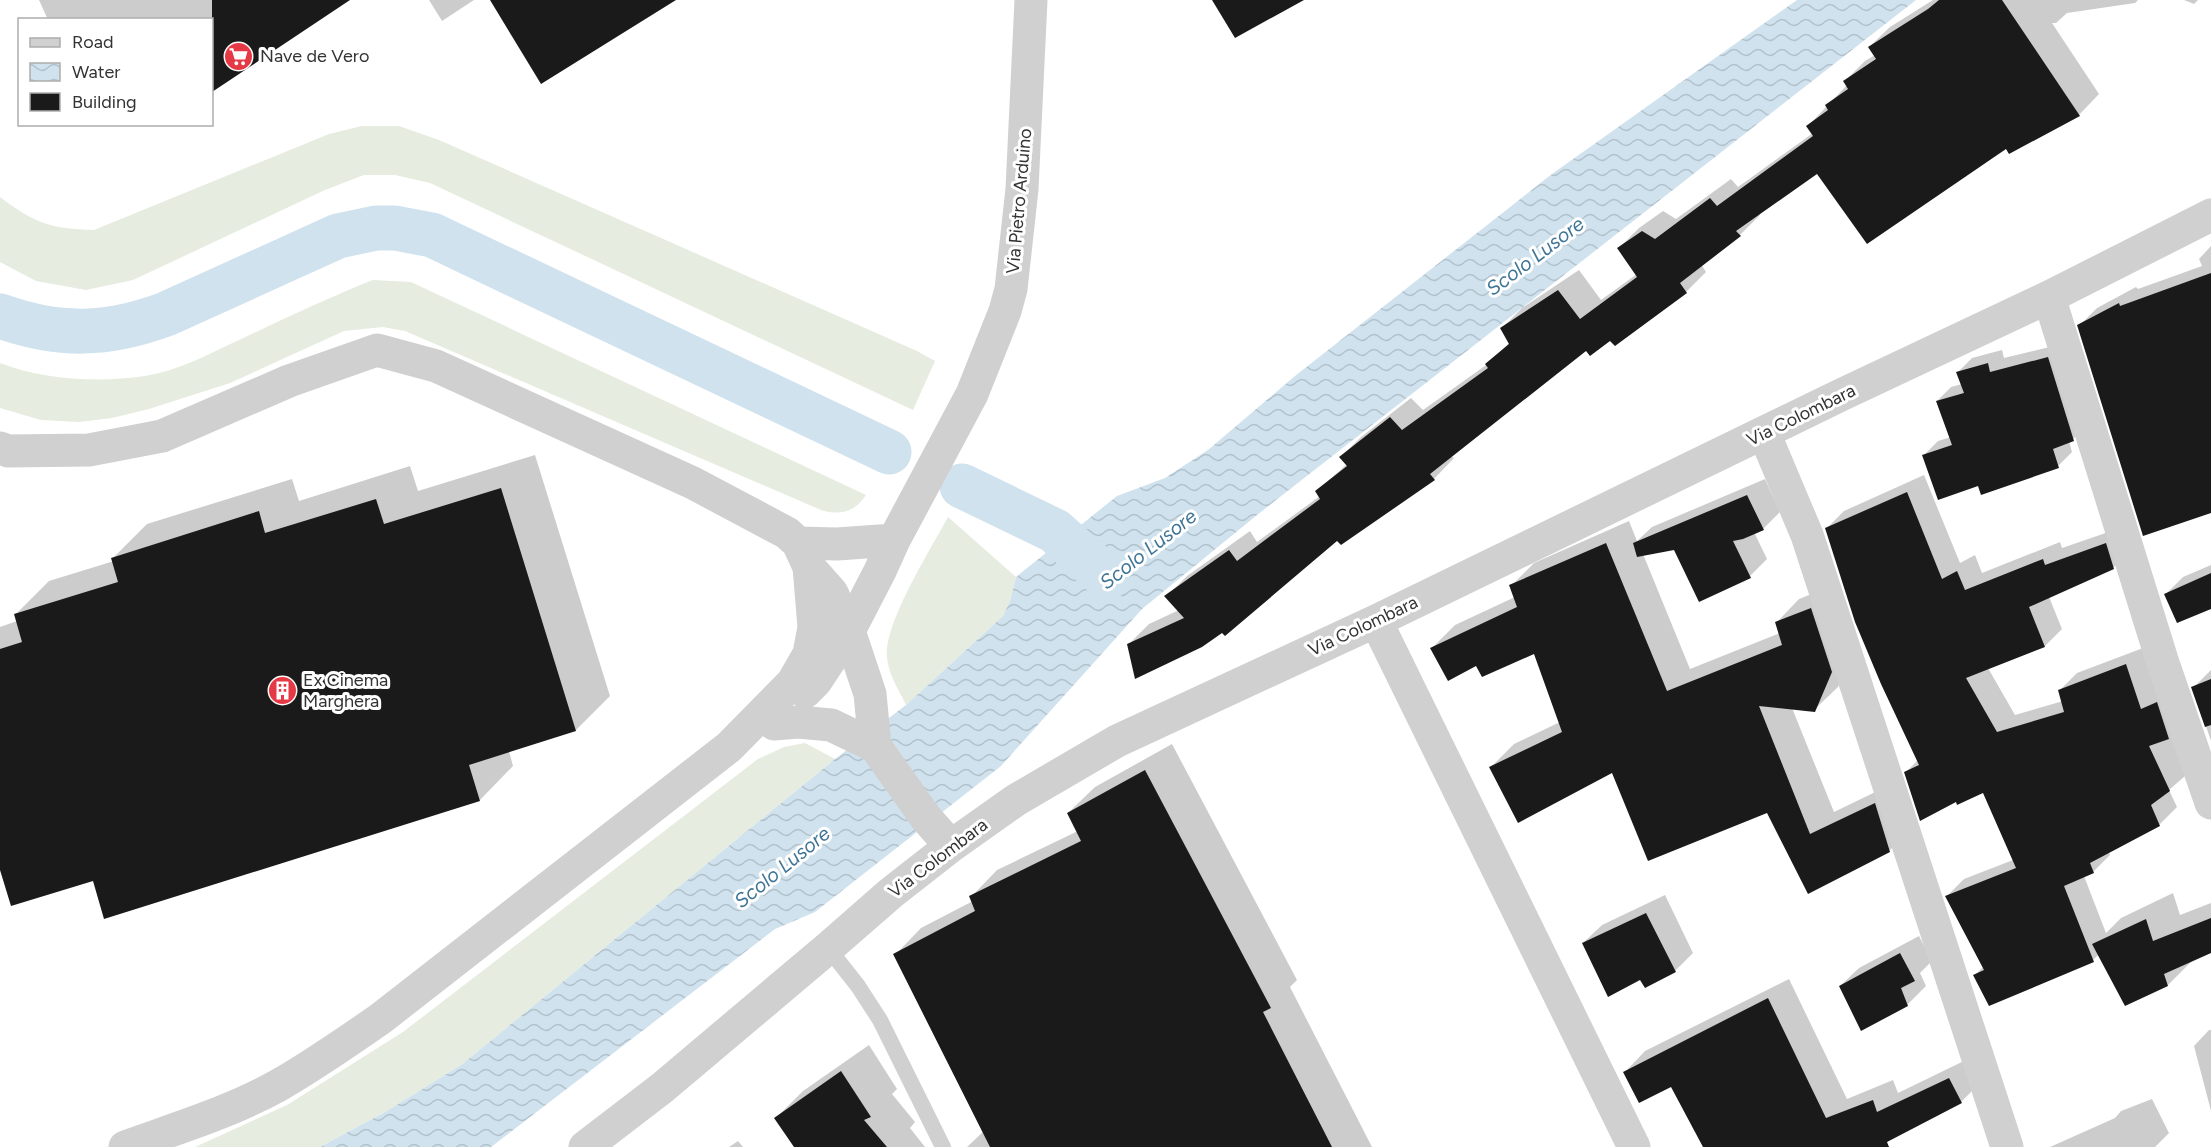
<svg xmlns="http://www.w3.org/2000/svg" width="2211" height="1147" viewBox="0 0 2211 1147" font-family="Figtree,sans-serif">
  <style>
    .grass { fill: #e6ecdf }
    .water { fill: url(#water-waves) }
    .shadow { fill: #0003 }
    .lines { fill: none; stroke-linecap: round; stroke-linejoin: round }
    .canal { stroke: #cfe2ee; stroke-width: 45 }
    .building { fill: #1a1a1a }
    .service { stroke: #d0d0d0; stroke-width: 16 }
    .minor { stroke: #d0d0d0; stroke-width: 33 }
    .labels { text-anchor: middle; stroke-width: 6; stroke-linejoin: round; paint-order: stroke }
    .poi-label { font-size: 18px; fill: #333; stroke: #fff; text-anchor: start }
    .street-label { font-size: 18px; fill: #333; stroke: #fff }
    .water-label { font-size: 20px; font-style: italic; fill: #3f7597; stroke: #fff }
  </style>
  <defs>
    <pattern id="water-waves" width="16" height="10" patternUnits="userSpaceOnUse" patternTransform="scale(1.5)"><rect width="16" height="10" fill="#cfe2ee"/><path d="M0 5q4-4 8 0t8 0" fill="none" stroke="#b2c2cd"/></pattern>
  </defs>
  <rect width="100%" height="100%" fill="#fff"/>
  <path class="grass" d="M 362,126 L 399,126 L 439,140 L 917,351 L 935,361 L 913,410 L 430,183 L 395,175 L 364,175 L 325,190 L 133,280 L 86,290 L 36,281 L 0,262 L 0,197 C 34,223 51,229 94,230 L 329,134 Z
    M 373,280 L 411,282 L 866,495 C 855,512 840,516 821,510 L 405,331 L 383,327 L 344,331 L 230,383 L 149,409 L 112,418 L 79,422 L 41,420 L 0,408 L 0,363 C 44,380 98,383 145,376 C 178,371 209,354 239,340 C 284,319 327,298 373,280 Z
    M 948,517 L 1016,577 L 1010,601 L 1003,616 L 906,705 C 899,690 888,674 887,657 C 884,623 931,549 948,517 Z
    M 805,743 L 835,759 L 461,1065 L 385,1112 L 320,1147 L 195,1147 L 287,1105 L 403,1032 L 758,759 L 784,747 Z"/>
  <path class="water" d="M 1797,0 L 1916,0 L 1257,515 L 1142,609 L 1001,766 L 815,912 L 775,929 L 491,1147 L 320,1147 L 385,1112 L 461,1065 L 835,759 L 906,705 L 1003,616 L 1010,601 L 1016,577 L 1117,496 L 1165,478 L 1208,450 L 1295,376 L 1552,174 Z"/>
  <path class="shadow" d="M 39,0 L 347,0 L 212,90 L 212,20 L 48,20 Z
    M 429,0 L 474,0 L 442,21 Z
    M 1933,0 L 2138,0 L 2135,3 L 2067,13 L 2056,23 L 2052,23 L 2099,94 L 2079,115 L 2006,147 L 1817,171 L 1759,213 L 1760,215 L 1740,235 L 1701,264 L 1706,272 L 1686,292 L 1611,339 L 1586,349 L 1451,456 L 1454,458 L 1434,479 L 1337,539 L 1222,631 L 1129,644 L 1149,624 L 1179,610 L 1167,596 L 1187,576 L 1250,531 L 1257,542 L 1320,496 L 1317,491 L 1347,464 L 1341,457 L 1361,437 L 1411,398 L 1423,410 L 1489,363 L 1509,343 L 1502,328 L 1522,308 L 1579,270 L 1601,300 L 1637,274 L 1619,248 L 1639,228 L 1663,211 L 1676,219 L 1731,179 L 1738,187 L 1813,133 L 1808,126 L 1847,85 L 1845,81 L 1865,61 L 1875,55 L 1869,47 L 1890,27 Z
    M 2184,0 L 2198,0 L 2194,4 Z
    M 2211,246 L 2211,511 L 2079,326 L 2097,308 L 2136,287 L 2138,289 L 2202,266 L 2199,259 Z
    M 2062,344 L 2087,425 L 2073,439 L 2069,441 L 2072,452 L 2058,466 L 1979,484 L 1924,455 L 1938,441 L 1951,437 L 1937,401 L 1951,387 L 1962,384 L 1958,372 L 1972,358 L 2002,350 L 2004,358 Z
    M 535,455 L 610,696 L 576,730 L 509,751 L 513,766 L 480,800 L 94,879 L 0,865 L 0,627 L 17,621 L 15,615 L 49,581 L 114,561 L 113,558 L 147,524 L 292,479 L 299,501 L 410,466 L 418,491 Z
    M 1924,475 L 1960,563 L 1975,555 L 1982,573 L 2060,542 L 2062,548 L 2123,527 L 2131,550 L 2113,568 L 2049,597 L 2062,629 L 2045,646 L 1988,668 L 2015,715 L 2063,701 L 2060,690 L 2077,673 L 2143,648 L 2200,763 L 2169,790 L 2177,807 L 2159,825 L 2109,851 L 2110,855 L 2093,872 L 2084,876 L 2106,933 L 2121,918 L 2173,893 L 2180,915 L 2211,903 L 2211,949 L 2193,960 L 2168,985 L 2099,954 L 2093,960 L 1974,976 L 1984,966 L 1947,896 L 1964,879 L 2013,860 L 1983,791 L 1906,772 L 1918,760 L 1826,529 L 1844,511 Z
    M 1765,479 L 1780,512 L 1763,529 L 1754,532 L 1767,559 L 1750,576 L 1675,549 L 1643,554 L 1690,669 L 1780,633 L 1776,623 L 1799,599 L 1834,585 L 1855,648 L 1838,687 L 1814,710 L 1792,708 L 1834,812 L 1898,781 L 1912,828 L 1889,851 L 1809,892 L 1768,811 L 1613,770 L 1491,767 L 1514,744 L 1560,722 L 1535,652 L 1476,664 L 1432,648 L 1455,625 L 1515,597 L 1511,586 L 1534,563 L 1629,521 L 1637,541 L 1652,527 Z
    M 2211,565 L 2211,607 L 2166,594 L 2183,577 Z
    M 2211,670 L 2211,741 L 2193,688 Z
    M 1172,744 L 1297,980 L 1290,987 L 1372,1147 L 967,1147 L 984,1131 L 895,955 L 921,928 L 973,901 L 971,897 L 997,870 L 1078,831 L 1068,813 L 1095,787 Z
    M 1665,895 L 1693,953 L 1675,971 L 1641,978 L 1583,943 L 1602,925 Z
    M 1919,936 L 1932,961 L 1920,973 L 1926,986 L 1907,1005 L 1840,986 L 1859,968 Z
    M 1789,979 L 1847,1099 L 1893,1080 L 1898,1093 L 1970,1058 L 1982,1081 L 1961,1102 L 1875,1147 L 1718,1147 L 1671,1085 L 1625,1072 L 1645,1051 Z
    M 2209,1030 L 2211,1030 L 2211,1111 L 2194,1046 Z
    M 869,1045 L 897,1089 L 892,1094 L 915,1122 L 910,1128 L 925,1147 L 796,1147 L 776,1118 L 803,1091 Z
    M 2152,1099 L 2169,1133 L 2155,1147 L 2050,1147 L 2115,1118 L 2121,1111 Z
    M 738,1141 L 743,1147 L 729,1147 Z"/>
  <g class="lines">
    <path class="canal" d="M 0,316 C 59,337 107,336 166,314 L 338,236 L 376,228 L 395,228 L 432,235 L 889,452
      M 962,486 L 1055,531 L 1107,578"/>
  </g>
  <path class="building" d="M 212,0 L 350,0 L 212,92 Z
    M 490,0 L 676,0 L 541,84 Z
    M 1212,0 L 1304,0 L 1235,38 Z
    M 1939,0 L 2002,0 L 2080,116 L 2009,154 L 2006,149 L 1867,244 L 1817,174 L 1736,231 L 1741,236 L 1680,283 L 1687,293 L 1615,346 L 1610,341 L 1590,356 L 1586,351 L 1430,474 L 1435,480 L 1341,545 L 1337,541 L 1225,636 L 1222,633 L 1202,647 L 1135,679 L 1127,644 L 1184,618 L 1164,596 L 1229,550 L 1237,561 L 1320,499 L 1315,491 L 1347,466 L 1339,457 L 1390,417 L 1402,430 L 1488,368 L 1485,364 L 1509,344 L 1500,328 L 1558,290 L 1580,319 L 1637,277 L 1617,248 L 1642,231 L 1655,239 L 1710,198 L 1717,206 L 1813,136 L 1806,126 L 1828,110 L 1825,105 L 1848,89 L 1843,81 L 1876,59 L 1868,47 L 1928,9 Z
    M 2211,273 L 2211,513 L 2143,536 L 2077,325 L 2119,303 L 2120,306 Z
    M 2048,357 L 2074,441 L 2053,449 L 2059,468 L 1981,495 L 1978,486 L 1938,500 L 1922,455 L 1952,445 L 1936,401 L 1964,393 L 1956,372 L 1988,363 L 1990,372 Z
    M 501,488 L 576,731 L 469,765 L 480,801 L 104,919 L 93,881 L 11,906 L 0,870 L 0,649 L 22,642 L 14,614 L 118,582 L 111,558 L 259,511 L 265,533 L 376,499 L 384,524 Z
    M 1907,492 L 1942,579 L 1957,571 L 1965,590 L 2043,559 L 2045,565 L 2106,543 L 2114,569 L 2029,607 L 2045,647 L 1966,678 L 1997,732 L 2064,712 L 2058,690 L 2126,664 L 2141,709 L 2157,702 L 2169,739 L 2149,746 L 2170,791 L 2151,805 L 2160,826 L 2090,863 L 2094,873 L 2064,886 L 2094,962 L 1989,1006 L 1973,975 L 1984,970 L 1945,896 L 2016,868 L 1983,793 L 1957,805 L 1956,802 L 1920,821 L 1904,772 L 1919,765 L 1881,684 L 1855,622 L 1825,528 Z
    M 1747,495 L 1764,530 L 1743,539 L 1733,541 L 1751,578 L 1699,602 L 1674,550 L 1637,557 L 1633,543 Z
    M 1606,543 L 1667,691 L 1782,645 L 1775,622 L 1811,608 L 1832,672 L 1815,712 L 1759,706 L 1810,834 L 1875,803 L 1890,852 L 1808,894 L 1767,813 L 1648,861 L 1612,773 L 1518,823 L 1489,767 L 1562,732 L 1534,654 L 1482,677 L 1476,666 L 1448,681 L 1430,648 L 1517,607 L 1509,585 Z
    M 2211,573 L 2211,609 L 2177,623 L 2164,594 Z
    M 2211,679 L 2211,725 L 2205,727 L 2191,687 Z
    M 1145,770 L 1271,1008 L 1263,1012 L 1332,1147 L 990,1147 L 893,954 L 975,911 L 969,896 L 1081,841 L 1067,813 Z
    M 1646,913 L 1676,972 L 1645,988 L 1640,980 L 1608,997 L 1582,943 Z
    M 2211,918 L 2211,953 L 2164,974 L 2168,986 L 2125,1006 L 2092,944 L 2146,919 L 2153,941 Z
    M 1900,953 L 1915,981 L 1901,988 L 1908,1006 L 1861,1031 L 1839,986 Z
    M 1768,998 L 1826,1118 L 1873,1100 L 1877,1112 L 1949,1078 L 1962,1103 L 1887,1142 L 1889,1147 L 1703,1147 L 1671,1087 L 1639,1103 L 1623,1072 Z
    M 841,1071 L 871,1117 L 864,1120 L 887,1147 L 794,1147 L 774,1118 Z"/>
  <g class="lines">
    <path class="service" d="M 828,948 L 858,986 L 880,1020 L 943,1147"/>
    <path class="minor" d="M 2049,297 L 2162,660 L 2211,803
      M 1764,433 L 1807,535 L 2007,1147
      M 0,448 L 8,451 L 89,450 L 162,436 L 289,381 L 377,350 L 436,366 L 693,483 L 787,533 L 798,543 L 809,567 L 832,593 L 849,631 L 870,694 L 875,746
      M 798,543 L 837,544 L 894,540
      M 1376,621 L 1634,1147
      M 805,692 L 816,681 L 849,631 L 880,571 L 894,540 L 972,394 L 1005,311 L 1011,289 L 1022,189 L 1031,0
      M 774,724 L 798,722 L 831,725 L 875,746 L 926,818 L 951,846
      M 125,1147 C 177,1128 231,1112 279,1085 C 314,1065 347,1042 380,1019 L 729,747 L 793,682 L 809,654 L 814,627 L 809,567
      M 585,1147 L 662,1088 L 828,948 L 891,893 L 951,846 L 1016,800 L 1117,741 L 1376,621 L 1843,394 L 2049,297 L 2211,215"/>
  </g>
  <defs>
    <symbol id="supermarket-disc" viewBox="-11 -11 22 22"><circle r="9.5" fill="#e63946" stroke="#fff"/><path d="M-6-5.5h2.5l.6 2H6L4.5 2H-2.5L-4.4-4H-6ZM-1.5 3.2a1.3 1.3 0 1 0 .1 0ZM3 3.2a1.3 1.3 0 1 0 .1 0Z" fill="#fff"/></symbol>
    <symbol id="building-disc" viewBox="-11 -11 22 22"><circle r="9.5" fill="#e63946" stroke="#fff"/><path d="M-4-6H4V6H1V3H-1V6H-4ZM-2.5-4.3h1.7v1.8h-1.7ZM.8-4.3h1.7v1.8H.8ZM-2.5-1h1.7V.8h-1.7ZM.8-1h1.7V.8H.8Z" fill="#fff"/></symbol>
  </defs>
  <g fill-rule="evenodd">
    <use href="#supermarket-disc" x="222" y="40" width="33" height="33"/>
    <use href="#building-disc" x="266" y="674" width="33" height="33"/>
  </g>
  <g class="labels">
    <g class="poi-label">
      <text x="260" y="62">Nave de Vero</text>
      <text x="303" y="686">Ex Cinema<tspan x="303" dy="21">Marghera</tspan></text>
    </g>
    <g class="street-label">
      <text transform="translate(1019 201) rotate(-85)" y="6">Via Pietro Arduino</text>
      <text transform="translate(1801 415) rotate(-26)" y="6">Via Colombara</text>
      <text transform="translate(1363 626) rotate(-25)" y="6">Via Colombara</text>
      <text transform="translate(938 858) rotate(-37)" y="6">Via Colombara</text>
    </g>
    <g class="water-label">
      <text transform="translate(1535 256) rotate(-37)" y="7">Scolo Lusore</text>
      <text transform="translate(1148 549) rotate(-38)" y="7">Scolo Lusore</text>
      <text transform="translate(782 867) rotate(-39)" y="7">Scolo Lusore</text>
    </g>
  </g>
  <rect x="18" y="18" width="195" height="108" fill="#ffffff" stroke="#adadad" stroke-width="1.5"/>
  <rect x="30" y="38" width="30" height="9" fill="#d0d0d0" stroke="#adadad" stroke-width="1.5"/>
  <text x="72" y="48" font-size="18" fill="#333333">Road</text>
  <rect x="30" y="63" width="30" height="18" fill="url(#water-waves)" stroke="#adadad" stroke-width="1.5"/>
  <text x="72" y="78" font-size="18" fill="#333333">Water</text>
  <rect x="30" y="93" width="30" height="18" fill="#1a1a1a" stroke="#adadad" stroke-width="1.5"/>
  <text x="72" y="108" font-size="18" fill="#333333">Building</text>
</svg>
